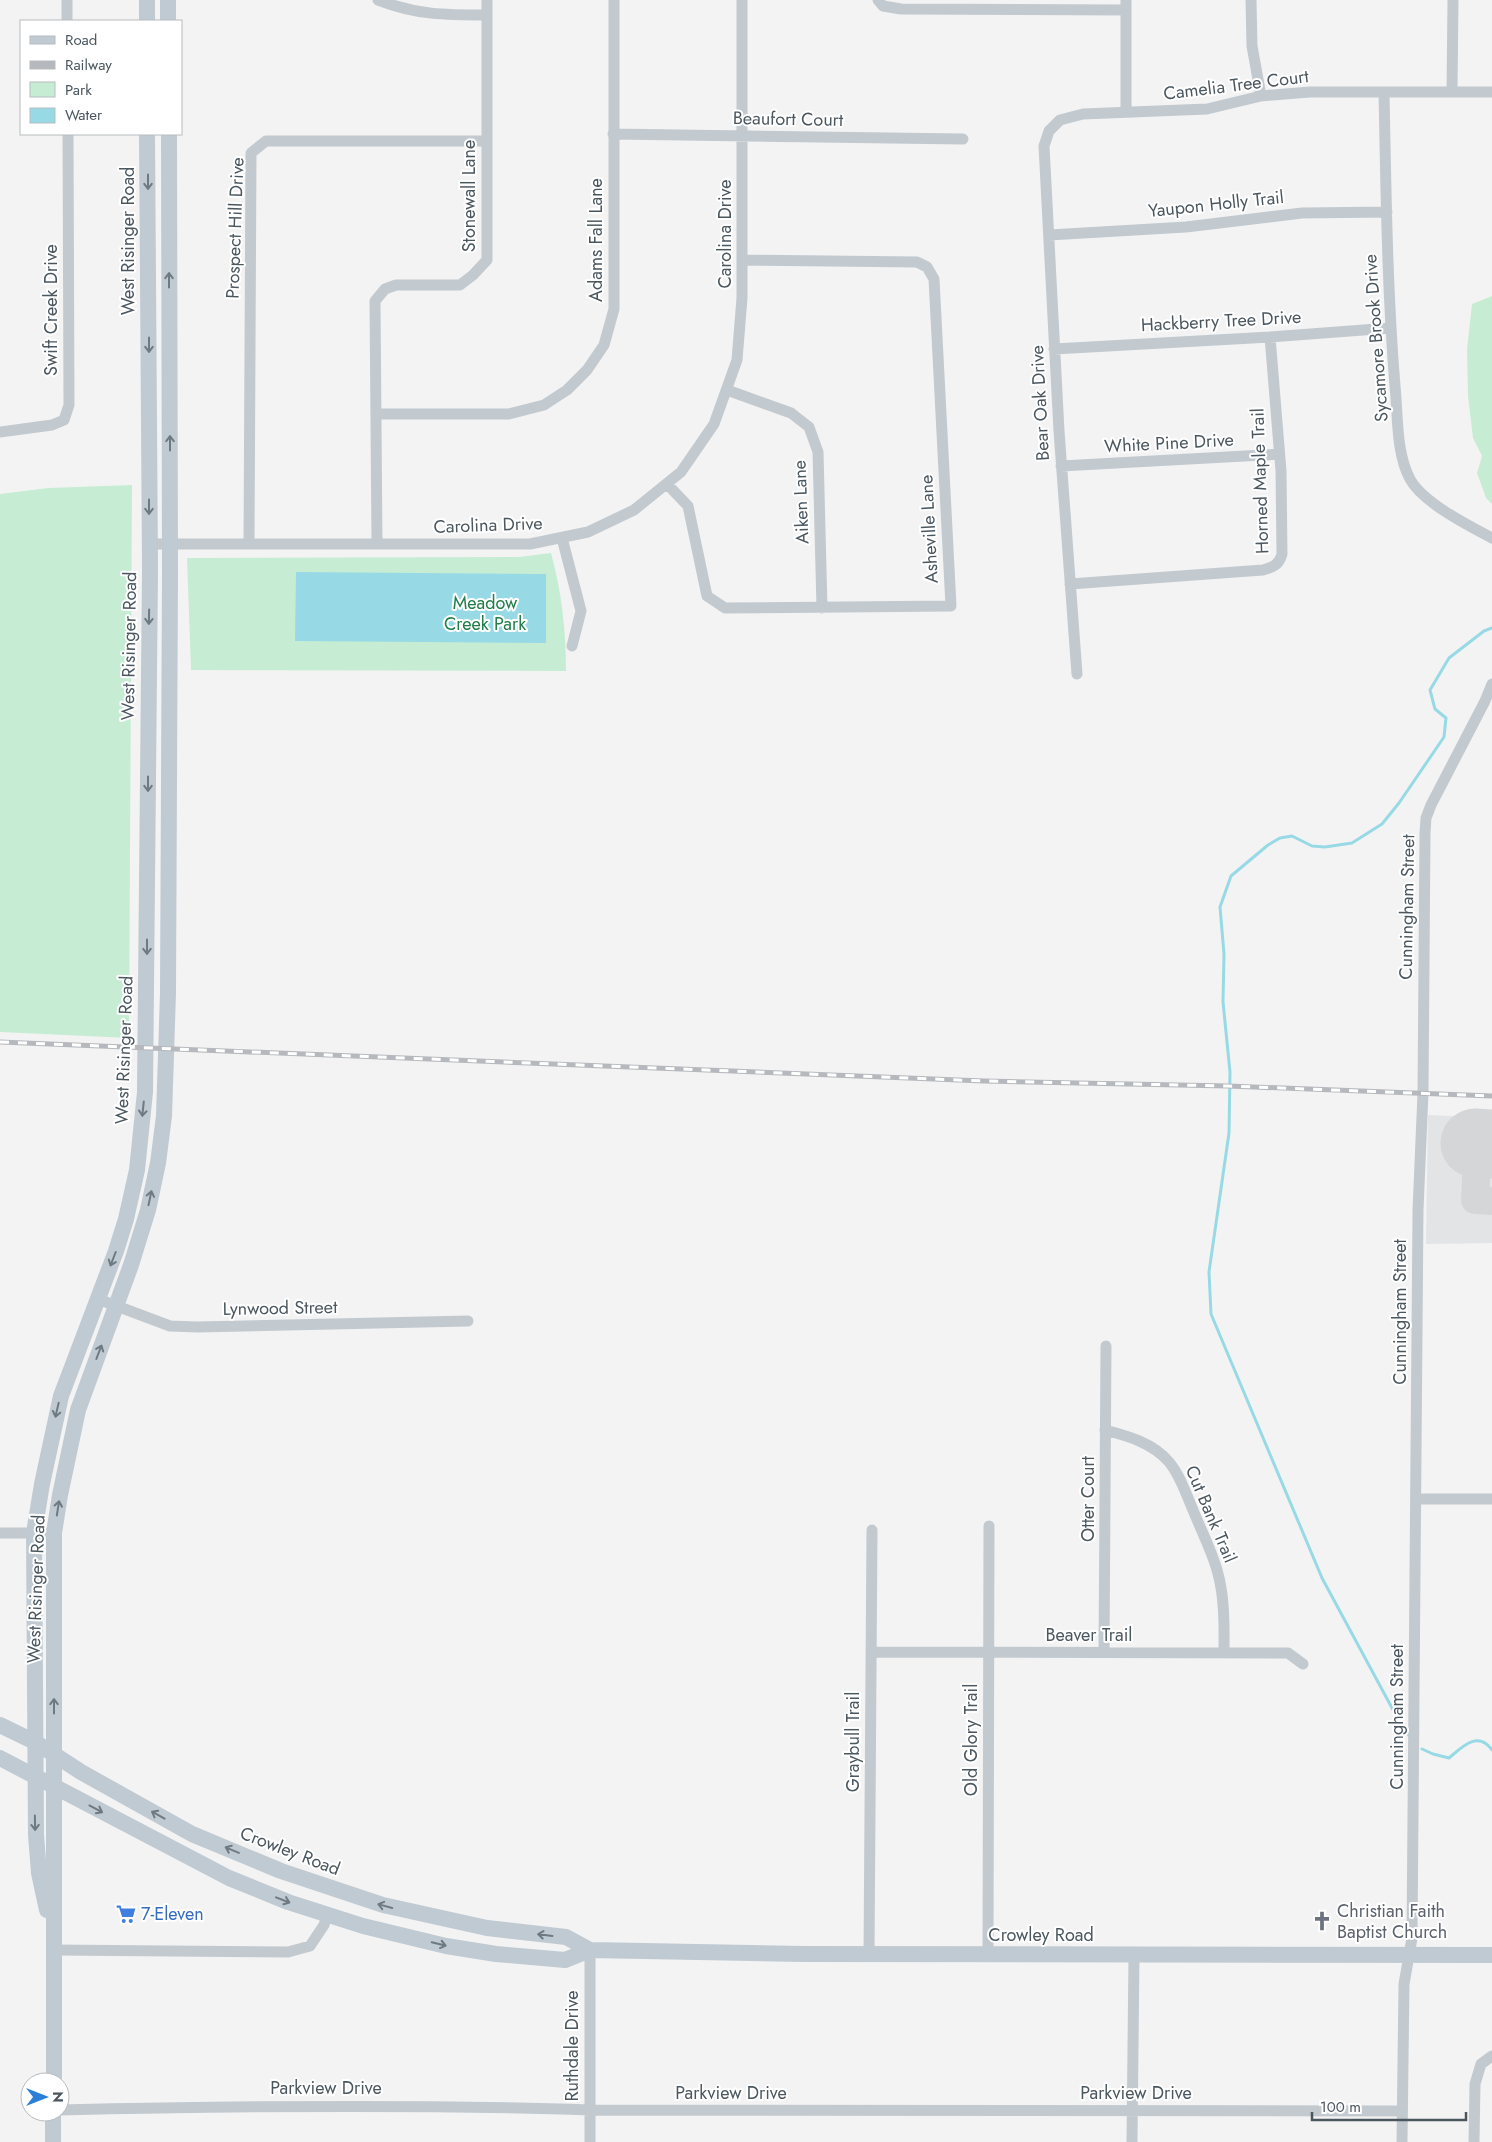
<svg xmlns="http://www.w3.org/2000/svg" width="1492" height="2142" viewBox="0 0 1492 2142" font-family="Jost,sans-serif">
  <style>
    .airport { fill: #e2e4e6 }
    .green { fill: #c6edd3 }
    .water { fill: #97dae6 }
    .lines { fill: none; stroke-linecap: round; stroke-linejoin: round }
    .stream { stroke: #97dae6; stroke-width: 3 }
    .taxiway { stroke: #d4d6d8; stroke-width: 28 }
    .runway { stroke: #d4d6d8; stroke-width: 69 }
    .street { stroke: #c2cad0; stroke-width: 11 }
    .secondary { stroke: #c0cad2; stroke-width: 16 }
    .rail-casing { stroke: #b5b8bc; stroke-width: 5 }
    .rail { stroke: #fff; stroke-width: 3; stroke-dasharray: 9; stroke-linecap: butt }
    .oneway { stroke: #6e7a82 }
    .labels { text-anchor: middle; stroke-width: 4; stroke-linejoin: round; paint-order: stroke }
    .street-label { font-size: 18px; fill: #4b575f; stroke: #fff }
    .park-label { font-size: 18px; fill: #207c49; stroke: #fff }
    .worship-label { font-size: 18px; fill: #5b616d; stroke: #fff; text-anchor: start }
    .shop-label { font-size: 18px; fill: #366cbe; stroke: #fff; text-anchor: start }
  </style>
  <rect width="100%" height="100%" fill="#f4f3f3"/>
  <path class="airport" d="M 1428,1115 L 1492,1118 L 1492,1243 L 1426,1244 Z"/>
  <path class="green" d="M 1492,296 L 1492,504 L 1486,498 L 1477,473 L 1482,456 L 1473,438 L 1468,396 L 1467,349 L 1472,304 Z
    M 132,485 L 129,1038 L 0,1032 L 0,494 L 48,488 Z
    M 551,553 C 562,593 566,631 566,671 L 191,670 L 187,558 L 519,557 Z"/>
  <path class="water" d="M 296,572 L 546,574 L 546,643 L 295,641 Z"/>
  <g class="lines">
    <path class="stream" d="M 1410,1737 L 1399,1721 L 1322,1578 L 1211,1314 L 1209,1272 L 1229,1133 L 1230,1072 L 1223,1002 L 1224,954 L 1220,907 L 1231,876 L 1268,845 L 1280,838 L 1292,836 L 1312,846 L 1325,847 L 1352,843 L 1382,824 L 1399,803 L 1444,737 L 1446,718 L 1435,709 L 1430,690 L 1449,658 L 1484,631 L 1492,628
      M 1422,1749 L 1433,1754 L 1449,1758 C 1462,1747 1478,1730 1492,1750"/>
    <path class="taxiway" d="M 1478,1143 L 1475,1200 L 1492,1201"/>
    <path class="runway" d="M 1475,1143 L 1492,1144"/>
    <path class="street" d="M 67,0 L 67,21
      M 378,0 C 417,15 445,15 487,15
      M 878,0 L 883,6 L 901,9 L 1126,10
      M 1251,0 L 1252,46 L 1261,96
      M 1452,91 L 1453,0
      M 1384,92 C 1386,190 1387,288 1395,386 C 1398,416 1396,453 1410,479 C 1422,502 1469,526 1492,538
      M 1126,112 L 1126,0
      M 613,134 L 963,139
      M 1049,235 L 1186,227 L 1302,213 L 1387,212
      M 1054,349 L 1270,337 L 1390,328
      M 727,390 L 791,413 L 809,427 L 818,452 L 822,608
      M 376,414 L 509,414 L 544,405 L 567,390 L 587,370 L 604,345 L 614,309 L 614,0
      M 0,432 L 52,425 L 64,420 L 69,405 L 68,134
      M 1061,466 L 1279,454
      M 667,484 L 688,506 L 707,596 L 725,608 L 951,606 L 934,279 L 927,267 L 917,262 L 742,260
      M 562,538 L 581,611 L 572,646
      M 249,543 L 251,153 L 266,141 L 487,141
      M 150,544 L 530,544 L 588,532 L 634,510 L 681,472 L 714,424 L 737,360 L 742,298 L 742,0
      M 377,544 L 375,301 L 385,289 L 396,285 L 460,285 L 473,275 L 487,260 L 487,0
      M 1070,584 L 1263,570 C 1273,567 1279,565 1282,554 L 1281,471 L 1270,337
      M 1077,674 L 1059,431 L 1044,146 L 1049,131 L 1060,120 L 1083,114 L 1207,109 L 1261,96 L 1310,92 L 1492,92
      M 98,1299 L 170,1326 L 197,1327 L 468,1321
      M 1105,1430 C 1128,1436 1153,1443 1169,1462 C 1180,1475 1186,1494 1193,1510 C 1203,1535 1217,1561 1221,1588 C 1225,1610 1224,1631 1224,1653
      M 1416,1499 L 1492,1499
      M 0,1533 L 54,1533
      M 871,1652 L 1288,1653 L 1303,1664
      M 1104,1652 L 1106,1346
      M 55,1950 L 288,1952 L 310,1946 L 324,1925 L 327,1915
      M 590,1950 L 590,2142
      M 869,1954 L 872,1530
      M 988,1955 L 989,1526
      M 60,2110 C 237,2106 413,2104 590,2110 L 1402,2111
      M 1132,2142 L 1134,1955
      M 1402,2142 L 1404,1984 L 1412,1938 L 1418,1210 L 1423,1093 L 1425,833 L 1426,818 L 1431,805 L 1485,701 L 1492,684
      M 1474,2142 L 1475,2084 L 1481,2064 L 1492,2056"/>
    <path class="secondary" d="M 147,0 L 147,21
      M 168,0 L 168,21
      M 0,1725 L 35,1742 L 81,1772 L 192,1834 L 281,1871 L 383,1905 L 487,1928 L 566,1937 L 590,1950
      M 0,1758 L 229,1878 L 288,1902 L 363,1926 L 446,1946 L 496,1954 L 565,1960 L 590,1950 L 803,1954 L 1492,1955
      M 47,1910 L 39,1873 L 36,1835 L 34,1533 L 42,1484 L 61,1396 L 116,1251 L 126,1219 L 137,1170 L 145,1092 L 150,569 L 147,134
      M 54,2082 L 54,1533 L 60,1495 L 78,1410 L 131,1265 L 148,1210 L 158,1163 L 164,1116 L 168,993 L 170,572 L 169,134
      M 53,2142 L 53,2112"/>
    <defs>
      <path id="rail" d="M 0,1042 L 984,1081 L 1228,1086 L 1492,1096"/>
    </defs>
    <use href="#rail" class="rail-casing"/>
    <use href="#rail" class="rail"/>
  </g>
  <defs><path id="oneway-shaft" d="M-6 0H5M1.5-3L5.5 0L1.5 3" fill="none" stroke-width="1.6" stroke-linecap="round" stroke-linejoin="round" transform="scale(1.25)"/></defs>
  <g class="oneway">
    <use href="#oneway-shaft" transform="translate(148 182) rotate(90)"/>
    <use href="#oneway-shaft" transform="translate(169 280) rotate(-90)"/>
    <use href="#oneway-shaft" transform="translate(149 345) rotate(90)"/>
    <use href="#oneway-shaft" transform="translate(170 443) rotate(-90)"/>
    <use href="#oneway-shaft" transform="translate(149 507) rotate(90)"/>
    <use href="#oneway-shaft" transform="translate(149 617) rotate(91)"/>
    <use href="#oneway-shaft" transform="translate(148 784) rotate(90)"/>
    <use href="#oneway-shaft" transform="translate(147 947) rotate(90)"/>
    <use href="#oneway-shaft" transform="translate(143 1109) rotate(96)"/>
    <use href="#oneway-shaft" transform="translate(150 1198) rotate(-78)"/>
    <use href="#oneway-shaft" transform="translate(113 1259) rotate(111)"/>
    <use href="#oneway-shaft" transform="translate(99 1352) rotate(-69)"/>
    <use href="#oneway-shaft" transform="translate(57 1410) rotate(103)"/>
    <use href="#oneway-shaft" transform="translate(58 1508) rotate(-81)"/>
    <use href="#oneway-shaft" transform="translate(54 1706) rotate(-90)"/>
    <use href="#oneway-shaft" transform="translate(96 1809) rotate(28)"/>
    <use href="#oneway-shaft" transform="translate(158 1815) rotate(-151)"/>
    <use href="#oneway-shaft" transform="translate(35 1823) rotate(89)"/>
    <use href="#oneway-shaft" transform="translate(232 1850) rotate(-157)"/>
    <use href="#oneway-shaft" transform="translate(283 1900) rotate(21)"/>
    <use href="#oneway-shaft" transform="translate(385 1906) rotate(-165)"/>
    <use href="#oneway-shaft" transform="translate(545 1935) rotate(-173)"/>
    <use href="#oneway-shaft" transform="translate(439 1944) rotate(13)"/>
  </g>
  <defs>
    <symbol id="supermarket-bare" viewBox="-9 -9 18 18"><path d="M-6-5.5h2.5l.6 2H6L4.5 2H-2.5L-4.4-4H-6ZM-1.5 3.2a1.3 1.3 0 1 0 .1 0ZM3 3.2a1.3 1.3 0 1 0 .1 0Z" fill="#3f7fe0" stroke="#fff" stroke-width="2.5" paint-order="stroke"/></symbol>
    <symbol id="church-bare" viewBox="-9 -9 18 18"><path d="M-1.2-6h2.4v3.5h3.3v2.4h-3.3V6h-2.4V-.1h-3.3v-2.4h3.3Z" fill="#6b7280" stroke="#fff" stroke-width="2.5" paint-order="stroke"/></symbol>
  </defs>
  <g fill-rule="evenodd">
    <use href="#supermarket-bare" x="112" y="1900" width="28" height="28"/>
    <use href="#church-bare" x="1308" y="1907" width="28" height="28"/>
  </g>
  <g class="labels">
    <g class="street-label">
      <text transform="translate(1236 85) rotate(-7)" y="6">Camelia Tree Court</text>
      <text transform="translate(788 119) rotate(1)" y="6">Beaufort Court</text>
      <text transform="translate(469 196) rotate(-90)" y="6">Stonewall Lane</text>
      <text transform="translate(1216 204) rotate(-6)" y="6">Yaupon Holly Trail</text>
      <text transform="translate(235 228) rotate(-88)" y="6">Prospect Hill Drive</text>
      <text transform="translate(725 234) rotate(-90)" y="6">Carolina Drive</text>
      <text transform="translate(596 240) rotate(-90)" y="6">Adams Fall Lane</text>
      <text transform="translate(128 241) rotate(-90)" y="6">West Risinger Road</text>
      <text transform="translate(51 310) rotate(-90)" y="6">Swift Creek Drive</text>
      <text transform="translate(1221 321) rotate(-3)" y="6">Hackberry Tree Drive</text>
      <text transform="translate(1376 338) rotate(-94)" y="6">Sycamore Brook Drive</text>
      <text transform="translate(1040 403) rotate(-93)" y="6">Bear Oak Drive</text>
      <text transform="translate(1169 443) rotate(-3)" y="6">White Pine Drive</text>
      <text transform="translate(1260 481) rotate(-92)" y="6">Horned Maple Trail</text>
      <text transform="translate(801 502) rotate(-92)" y="6">Aiken Lane</text>
      <text transform="translate(488 525) rotate(-2)" y="6">Carolina Drive</text>
      <text transform="translate(929 529) rotate(-93)" y="6">Asheville Lane</text>
      <text transform="translate(129 646) rotate(-89)" y="6">West Risinger Road</text>
      <text transform="translate(1407 907) rotate(-89)" y="6">Cunningham Street</text>
      <text transform="translate(124 1050) rotate(-88)" y="6">West Risinger Road</text>
      <text transform="translate(280 1308) rotate(-1)" y="6">Lynwood Street</text>
      <text transform="translate(1400 1312) rotate(-90)" y="6">Cunningham Street</text>
      <text transform="translate(1088 1499) rotate(-90)" y="6">Otter Court</text>
      <text transform="translate(1211 1514) rotate(67)" y="6">Cut Bank Trail</text>
      <text transform="translate(36 1589) rotate(-88)" y="6">West Risinger Road</text>
      <text x="1089" y="1641">Beaver Trail</text>
      <text transform="translate(1397 1717) rotate(-90)" y="6">Cunningham Street</text>
      <text transform="translate(971 1740) rotate(-90)" y="6">Old Glory Trail</text>
      <text transform="translate(853 1742) rotate(-90)" y="6">Graybull Trail</text>
      <text transform="translate(290 1851) rotate(21)" y="6">Crowley Road</text>
      <text x="1041" y="1941">Crowley Road</text>
      <text transform="translate(572 2046) rotate(-90)" y="6">Ruthdale Drive</text>
      <text x="326" y="2094">Parkview Drive</text>
      <text x="731" y="2099">Parkview Drive</text>
      <text x="1136" y="2099">Parkview Drive</text>
    </g>
    <g class="park-label">
      <text x="485" y="609">Meadow<tspan x="485" dy="21">Creek Park</tspan></text>
    </g>
    <g class="worship-label">
      <text x="1337" y="1917">Christian Faith<tspan x="1337" dy="21">Baptist Church</tspan></text>
    </g>
    <g class="shop-label">
      <text x="141" y="1920">7-Eleven</text>
    </g>
  </g>
  <rect x="20" y="20" width="162" height="115" fill="#ffffff" stroke="#b7bcbf"/>
  <rect x="30" y="36" width="25" height="8" fill="#c0cad2" stroke="#b7bcbf"/>
  <text x="65" y="45" font-size="15" fill="#4b575f">Road</text>
  <rect x="30" y="61" width="25" height="8" fill="#b5b8bc" stroke="#b7bcbf"/>
  <text x="65" y="70" font-size="15" fill="#4b575f">Railway</text>
  <rect x="30" y="82" width="25" height="15" fill="#c6edd3" stroke="#b7bcbf"/>
  <text x="65" y="95" font-size="15" fill="#4b575f">Park</text>
  <rect x="30" y="108" width="25" height="15" fill="#97dae6" stroke="#b7bcbf"/>
  <text x="65" y="120" font-size="15" fill="#4b575f">Water</text>
  <g transform="translate(45 2097) rotate(90)"><circle r="24" fill="#ffffff" stroke="#b7bcbf"/>
  <path d="M0-4L9 19L0 12L-9 19Z" fill="#2a80d7"/>
  <text y="-8" font-size="14" font-weight="bold" text-anchor="middle" fill="#4b575f">N</text>
  </g>
  <path d="M1312 2112v8h154v-8" fill="none" stroke="#4b575f" stroke-width="2.5"/>
  <text x="1320" y="2112" font-size="15" fill="#4b575f" stroke="#ffffff" stroke-width="4" paint-order="stroke">100 m</text>
</svg>
